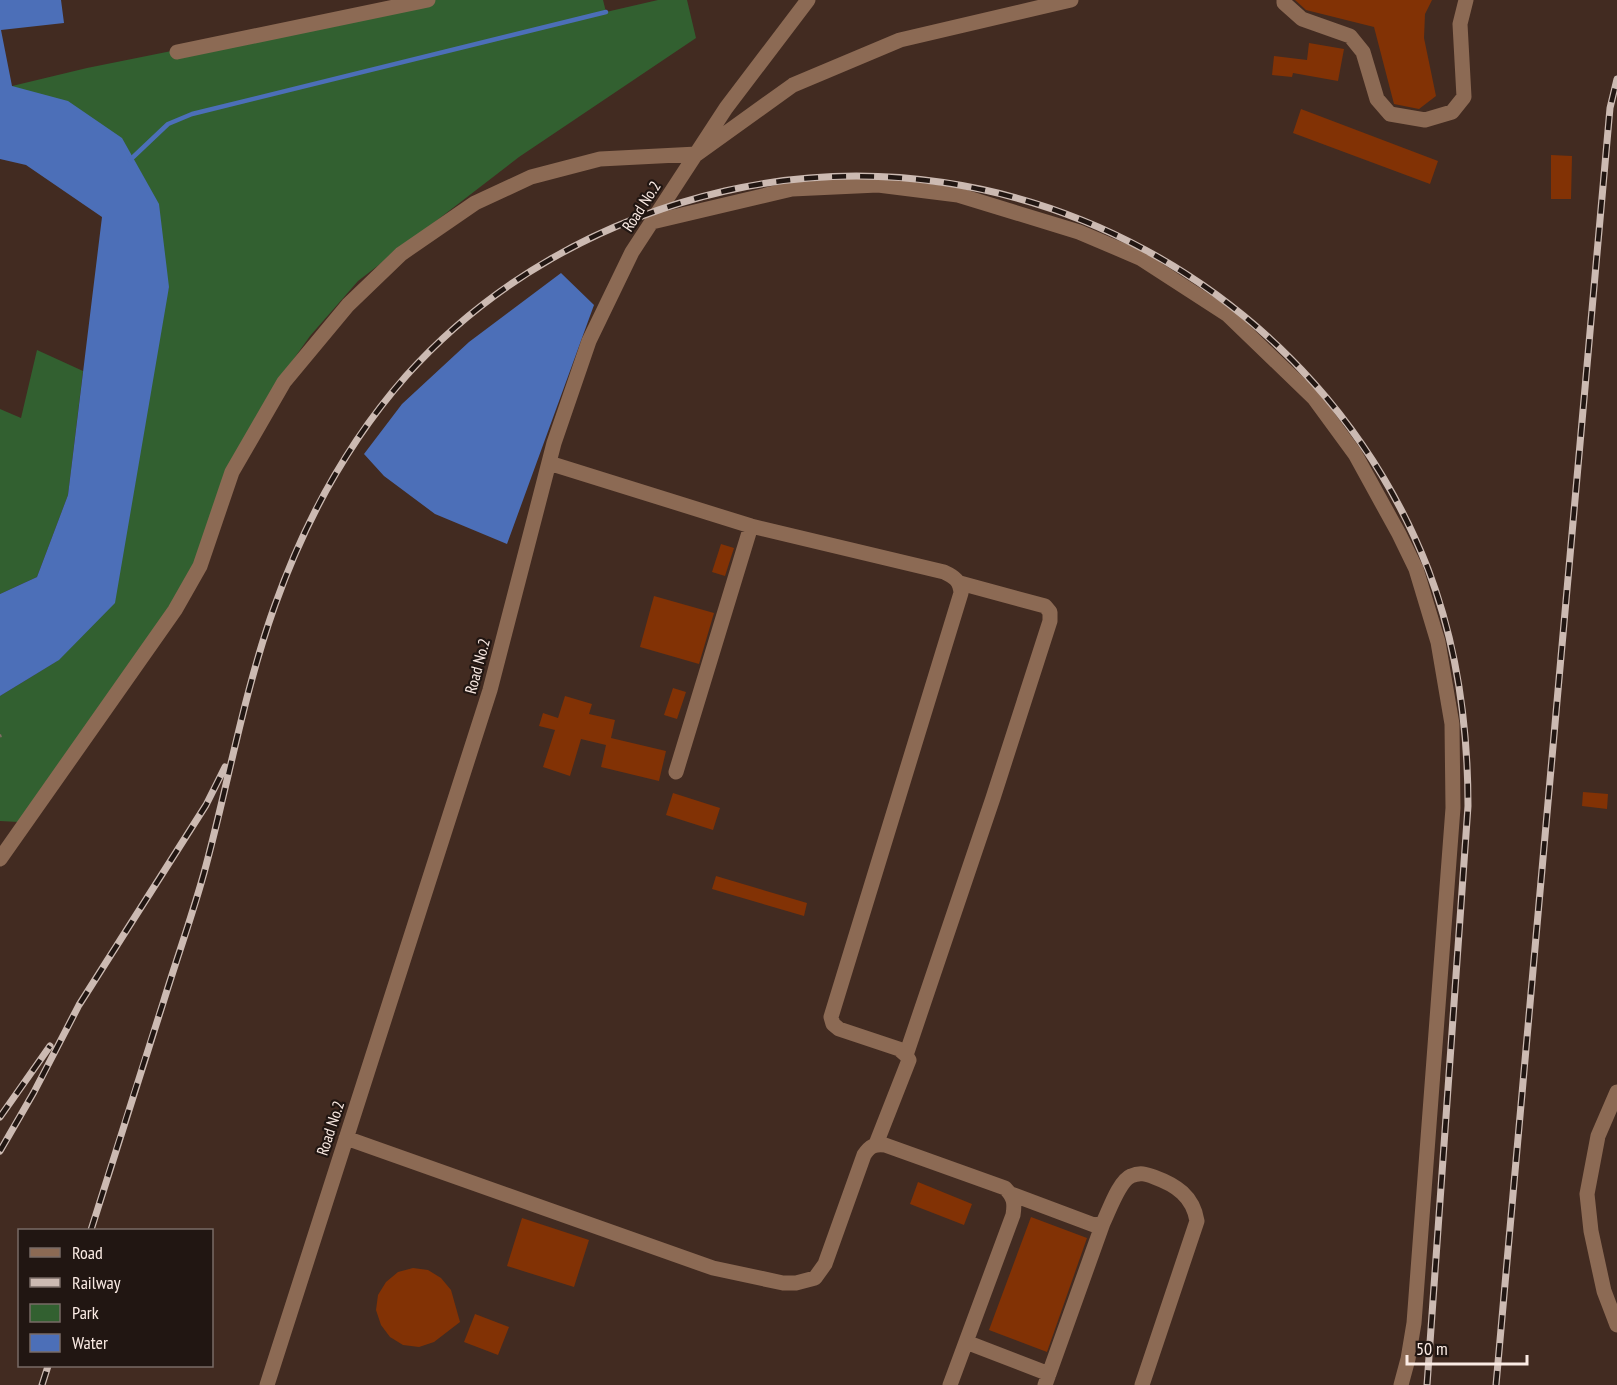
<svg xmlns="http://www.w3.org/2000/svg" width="1617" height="1385" viewBox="0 0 1617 1385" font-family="'PT Sans Narrow',sans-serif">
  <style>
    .green { fill: #326030 }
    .water { fill: #4c6fb8 }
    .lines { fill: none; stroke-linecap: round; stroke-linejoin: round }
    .stream { stroke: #4c6fb8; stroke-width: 4.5 }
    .building { fill: #823205 }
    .path { stroke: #826d64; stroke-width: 3; stroke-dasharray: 1.5 4.5; stroke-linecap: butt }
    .minor { stroke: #8c6a54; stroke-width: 15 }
    .rail-casing { stroke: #ccbab2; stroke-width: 7 }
    .rail { stroke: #211612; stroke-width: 4.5; stroke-dasharray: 14; stroke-linecap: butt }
    .labels { text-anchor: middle; stroke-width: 4.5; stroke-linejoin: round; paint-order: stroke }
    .street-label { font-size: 16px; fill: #fbebe4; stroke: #211612 }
  </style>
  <rect width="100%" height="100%" fill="#422b21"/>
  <path class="green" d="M 425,0 L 603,0 L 606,12 L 658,0 L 687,0 L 696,38 L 519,157 L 358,281 L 310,336 L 273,388 L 191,574 L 146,643 L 19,822 L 0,821 L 0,696 L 57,661 L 169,287 L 8,87 L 87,68 Z
    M 37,350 L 83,371 L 68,495 L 37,577 L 0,594 L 0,409 L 21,418 Z"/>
  <path class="water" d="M 0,0 L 61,0 L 64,23 L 1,30 L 12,86 L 68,101 L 122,138 L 159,204 L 169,287 L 115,603 L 59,660 L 0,696 L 0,594 L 37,577 L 68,495 L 102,217 L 26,165 L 0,159 Z
    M 561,273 L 594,305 L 507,544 L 435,514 L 384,476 L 364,454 L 402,404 L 469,342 Z"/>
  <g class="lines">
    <path class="stream" d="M 130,160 L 168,124 L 192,114 L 606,12"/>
  </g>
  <path class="building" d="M 1295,0 L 1432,0 L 1425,14 L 1424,38 L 1436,96 L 1419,109 L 1394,104 L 1374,27 L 1306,10 Z
    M 1309,43 L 1344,49 L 1338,81 L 1293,73 L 1292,77 L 1272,75 L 1274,56 L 1307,60 Z
    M 1301,109 L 1438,161 L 1430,184 L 1293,133 Z
    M 1551,155 L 1572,156 L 1571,199 L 1551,199 Z
    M 721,544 L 734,548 L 725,576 L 712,572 Z
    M 654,596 L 714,613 L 699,664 L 640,647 Z
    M 673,688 L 686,692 L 677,719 L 664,715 Z
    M 565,696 L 592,704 L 589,714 L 615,720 L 611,738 L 666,751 L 659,781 L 601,767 L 606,745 L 581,739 L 570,776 L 543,767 L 555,730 L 539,726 L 543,713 L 558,718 Z
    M 1583,792 L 1608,794 L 1607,809 L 1582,806 Z
    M 673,793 L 720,808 L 713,830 L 666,815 Z
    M 716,876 L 807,903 L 804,916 L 712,889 Z
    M 918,1182 L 972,1204 L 964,1225 L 910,1204 Z
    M 1031,1217 L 1087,1238 L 1047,1352 L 989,1330 Z
    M 522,1218 L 589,1240 L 574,1287 L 507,1266 Z
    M 413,1268 L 428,1270 L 441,1278 L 451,1290 L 460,1322 L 434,1342 L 419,1347 L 403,1345 L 390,1337 L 381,1325 L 376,1310 L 378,1295 L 386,1282 L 398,1272 Z
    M 475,1314 L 509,1327 L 498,1355 L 464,1342 Z"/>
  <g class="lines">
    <path class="path" d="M 0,736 L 3,735"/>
    <path class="minor" d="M 1284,0 L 1284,3 L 1302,19 L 1350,36 L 1363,52 L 1377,99 L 1390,114 L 1425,120 L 1452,112 L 1464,97 L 1460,24 L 1466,0
      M 177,52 L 428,0
      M 652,222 L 792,189 L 878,185 L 958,195 L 1079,232 L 1140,258 L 1228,315 L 1314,398 L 1355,454 L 1399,534 L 1416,569 L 1438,642 L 1452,724 L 1453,808 L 1414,1323 L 1408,1359 L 1401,1385
      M 549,463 L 751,526 L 944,572 C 955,577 960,581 961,593 L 831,1017 L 833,1024 L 839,1029 L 899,1049 L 906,1055 L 909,1060 L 876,1144
      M 676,772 L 751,526
      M 0,859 L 175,610 L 200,566 L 232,472 L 284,382 L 348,305 L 401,254 L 475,203 L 531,177 L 600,159 L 697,154 L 793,85 L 900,40 L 1071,0
      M 906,1055 L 993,798 L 1050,621 L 1050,612 L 1045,606 L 960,583
      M 1617,1092 L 1598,1136 L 1587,1194 L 1591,1231 L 1604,1291 L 1617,1325
      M 346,1138 L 713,1268 L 783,1283 L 796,1283 L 815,1278 L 825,1264 L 864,1155 C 870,1146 874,1144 885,1145 L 1005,1188 C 1014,1197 1015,1203 1013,1215 L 950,1385
      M 1011,1194 L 1094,1225 L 1103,1223 C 1109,1211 1119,1181 1131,1176 C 1140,1172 1146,1174 1154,1177 C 1176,1185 1193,1196 1197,1221 L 1142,1385
      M 966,1342 L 1049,1374
      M 267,1385 L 490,690 L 554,443 L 589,341 L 632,252 L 726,108 L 808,0
      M 1045,1385 L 1103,1223"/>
    <defs>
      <path id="rail" d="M 0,1117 L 50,1046
        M 0,1151 L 34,1092 L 79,1005 L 206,805 L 225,767
        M 91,1230 C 115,1154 139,1077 164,1000 C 177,958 192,916 204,873 C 228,785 244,691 275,605 C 305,521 347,443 406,376 C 490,282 603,219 725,191 C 1019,124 1319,290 1428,569 C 1457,645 1468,725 1468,806 L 1427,1385
        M 42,1385 L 48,1366
        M 1496,1385 L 1610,108 L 1617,79"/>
    </defs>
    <use href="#rail" class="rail-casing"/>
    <use href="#rail" class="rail"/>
  </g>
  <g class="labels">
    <g class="street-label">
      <text transform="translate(641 206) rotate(-57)" y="6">Road No.2</text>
      <text transform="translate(477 666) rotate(-75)" y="6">Road No.2</text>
      <text transform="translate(330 1128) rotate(-72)" y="6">Road No.2</text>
    </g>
  </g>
  <rect x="18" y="1229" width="195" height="138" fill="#211612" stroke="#786b66" stroke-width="1.5"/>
  <rect x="30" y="1248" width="30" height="9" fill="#8c6a54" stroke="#786b66" stroke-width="1.5"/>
  <text x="72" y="1259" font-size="18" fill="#fbebe4">Road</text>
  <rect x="30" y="1278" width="30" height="9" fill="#ccbab2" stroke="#786b66" stroke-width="1.5"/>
  <text x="72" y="1289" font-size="18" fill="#fbebe4">Railway</text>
  <rect x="30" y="1304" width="30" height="18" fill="#326030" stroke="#786b66" stroke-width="1.5"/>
  <text x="72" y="1319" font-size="18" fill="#fbebe4">Park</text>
  <rect x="30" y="1334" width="30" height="18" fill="#4c6fb8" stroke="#786b66" stroke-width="1.5"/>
  <text x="72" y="1349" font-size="18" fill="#fbebe4">Water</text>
  <path d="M1407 1355v9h120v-9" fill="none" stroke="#fbebe4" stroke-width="3"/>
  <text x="1416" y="1355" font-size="18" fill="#fbebe4" stroke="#211612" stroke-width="4.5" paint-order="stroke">50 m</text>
</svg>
